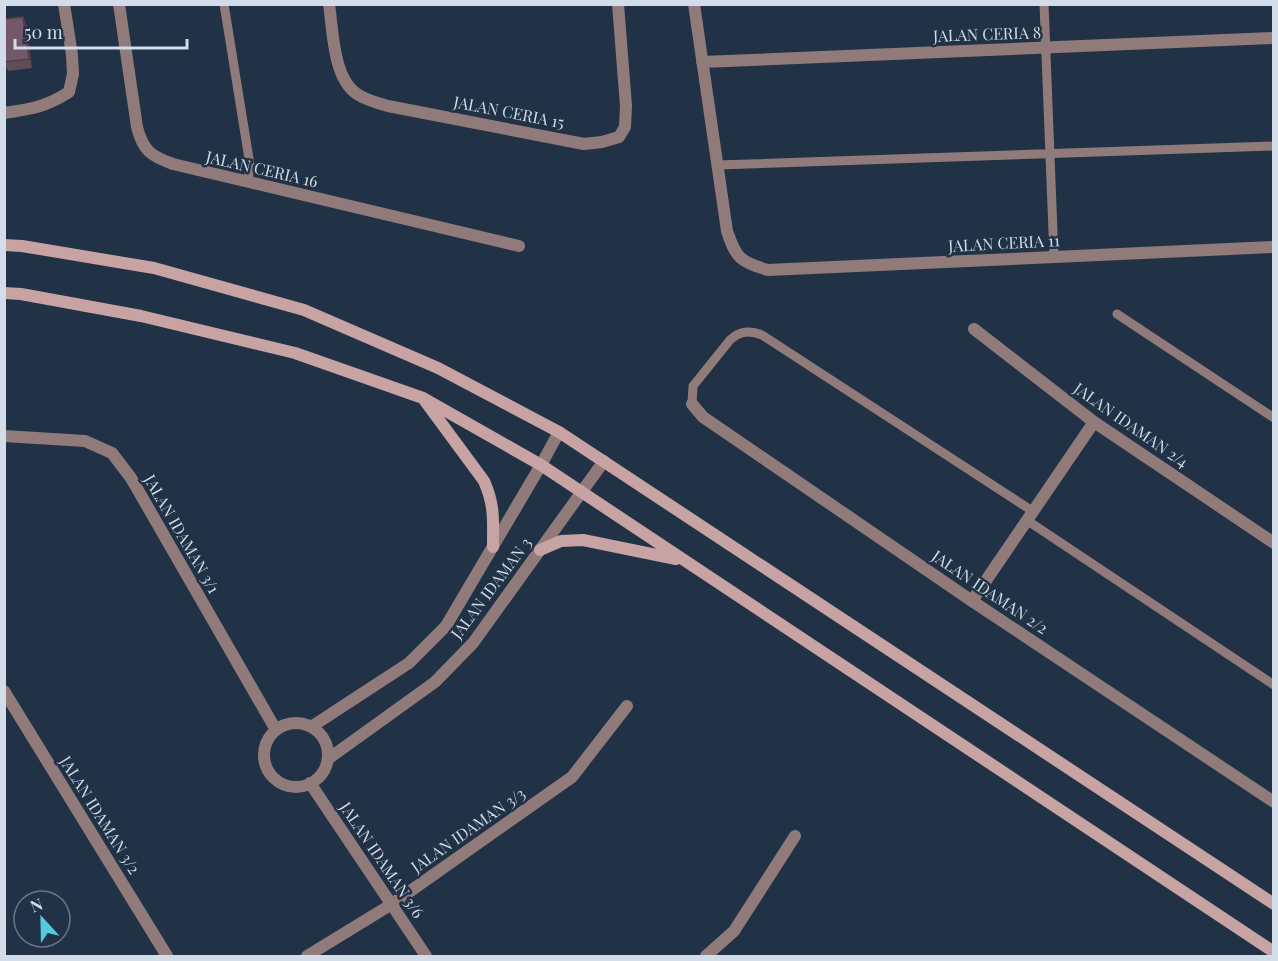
<svg xmlns="http://www.w3.org/2000/svg" width="1278" height="961" viewBox="0 0 1278 961" font-family="'Playfair Display',serif">
  <style>
    .lines { fill: none; stroke-linecap: round; stroke-linejoin: round }
    .service { stroke: #917b7a; stroke-width: 9 }
    .minor { stroke: #917b7a; stroke-width: 12 }
    .secondary { stroke: #c7a4a3; stroke-width: 12 }
    .wall { fill: #624c59 }
    .shaded-wall { fill: #503e49 }
    .building { fill: #725868; stroke: #503e49; stroke-width: 1.5 }
    .labels { text-anchor: middle; stroke-width: 5; stroke-linejoin: round; paint-order: stroke }
    .street-label { font-size: 16px; fill: #d2dde9; stroke: #213246 }
  </style>
  <rect width="100%" height="100%" fill="#213246"/>
  <g class="lines">
    <path class="service" d="M 224,4 L 250,165 L 248,182
      M 1044,4 L 1054,257
      M 717,165 L 1274,146
      M 1117,314 L 1274,418
      M 692,404 L 693,386 L 730,340 C 740,331 749,330 762,335 L 1034,512
      M 1028,521 L 1274,685"/>
    <path class="minor" d="M 119,4 L 137,127 C 143,151 151,156 173,164 L 519,246
      M 329,4 C 333,31 333,78 357,94 C 366,100 377,103 388,106 L 584,144 L 602,142 L 619,137 L 625,127 L 626,106 L 618,4
      M 694,4 L 727,231 C 736,258 740,262 768,270 L 1274,247
      M 702,62 L 1274,38
      M 4,113 C 31,109 46,107 69,92 L 73,74 L 72,55 L 64,4
      M 974,329 L 1094,422 L 1274,543
      M 692,404 L 703,417 L 972,601 L 1274,802
      M 4,436 L 85,441 L 112,453 L 131,478 L 276,730
      M 972,601 L 1094,422
      M 4,691 L 167,956
      M264 755a32 32 0 1 1 64 0a32 32 0 1 1-64 0Z
      M 311,727 L 409,663 L 446,626 L 541,465 L 559,432
      M 328,759 L 435,682 L 473,643 L 604,461
      M 310,783 L 426,956
      M 307,956 L 392,904 L 572,777 L 627,706
      M 706,956 L 734,931 L 795,836"/>
    <path class="secondary" d="M 4,245 L 22,246 L 154,268 L 304,310 L 438,368 L 559,432 L 1274,904
      M 4,293 L 21,294 L 141,316 L 295,353 L 423,398 L 541,465 L 1274,952
      M 425,401 L 484,481 C 495,506 493,520 493,547
      M 540,550 L 561,541 L 583,540 L 676,559"/>
  </g>
  <path class="wall" d="M 23,17 L 27,26 L 32,68 L 8,71 L 4,62 Z"/>
  <path class="shaded-wall" d="M 23,17 L 27,26 L 32,68 L 29,59 Z"/>
  <path class="building" d="M 23,17 L 29,59 L 5,62 L 4,19 Z"/>
  <g class="labels">
    <g class="street-label">
      <text transform="translate(987 34) rotate(-2)" y="6">JALAN CERIA 8</text>
      <text transform="translate(509 112) rotate(11)" y="6">JALAN CERIA 15</text>
      <text transform="translate(262 169) rotate(13)" y="6">JALAN CERIA 16</text>
      <text transform="translate(1004 243) rotate(-3)" y="6">JALAN CERIA 11</text>
      <text transform="translate(1131 425) rotate(35)" y="6">JALAN IDAMAN 2/4</text>
      <text transform="translate(182 534) rotate(60)" y="6">JALAN IDAMAN 3/1</text>
      <text transform="translate(491 588) rotate(-53)" y="6">JALAN IDAMAN 3</text>
      <text transform="translate(990 592) rotate(34)" y="6">JALAN IDAMAN 2/2</text>
      <text transform="translate(100 815) rotate(58)" y="6">JALAN IDAMAN 3/2</text>
      <text transform="translate(468 830) rotate(-35)" y="6">JALAN IDAMAN 3/3</text>
      <text transform="translate(382 860) rotate(56)" y="6">JALAN IDAMAN 3/6</text>
    </g>
  </g>
  <rect width="1278" height="961" fill="none" stroke="#d2dde9" stroke-width="12"/>
  <g transform="translate(42 919) rotate(338)"><circle r="28" fill="#213246" stroke="#687687" stroke-width="1.5"/>
  <path d="M0-4.5L10 22L0 15L-10 22Z" fill="#54cade"/>
  <text y="-9" font-size="16" font-weight="bold" text-anchor="middle" fill="#d2dde9">N</text>
  </g>
  <path d="M15 39v9h172v-9" fill="none" stroke="#d2dde9" stroke-width="3"/>
  <text x="24" y="39" font-size="18" fill="#d2dde9" stroke="#213246" stroke-width="4.5" paint-order="stroke">50 m</text>
</svg>
